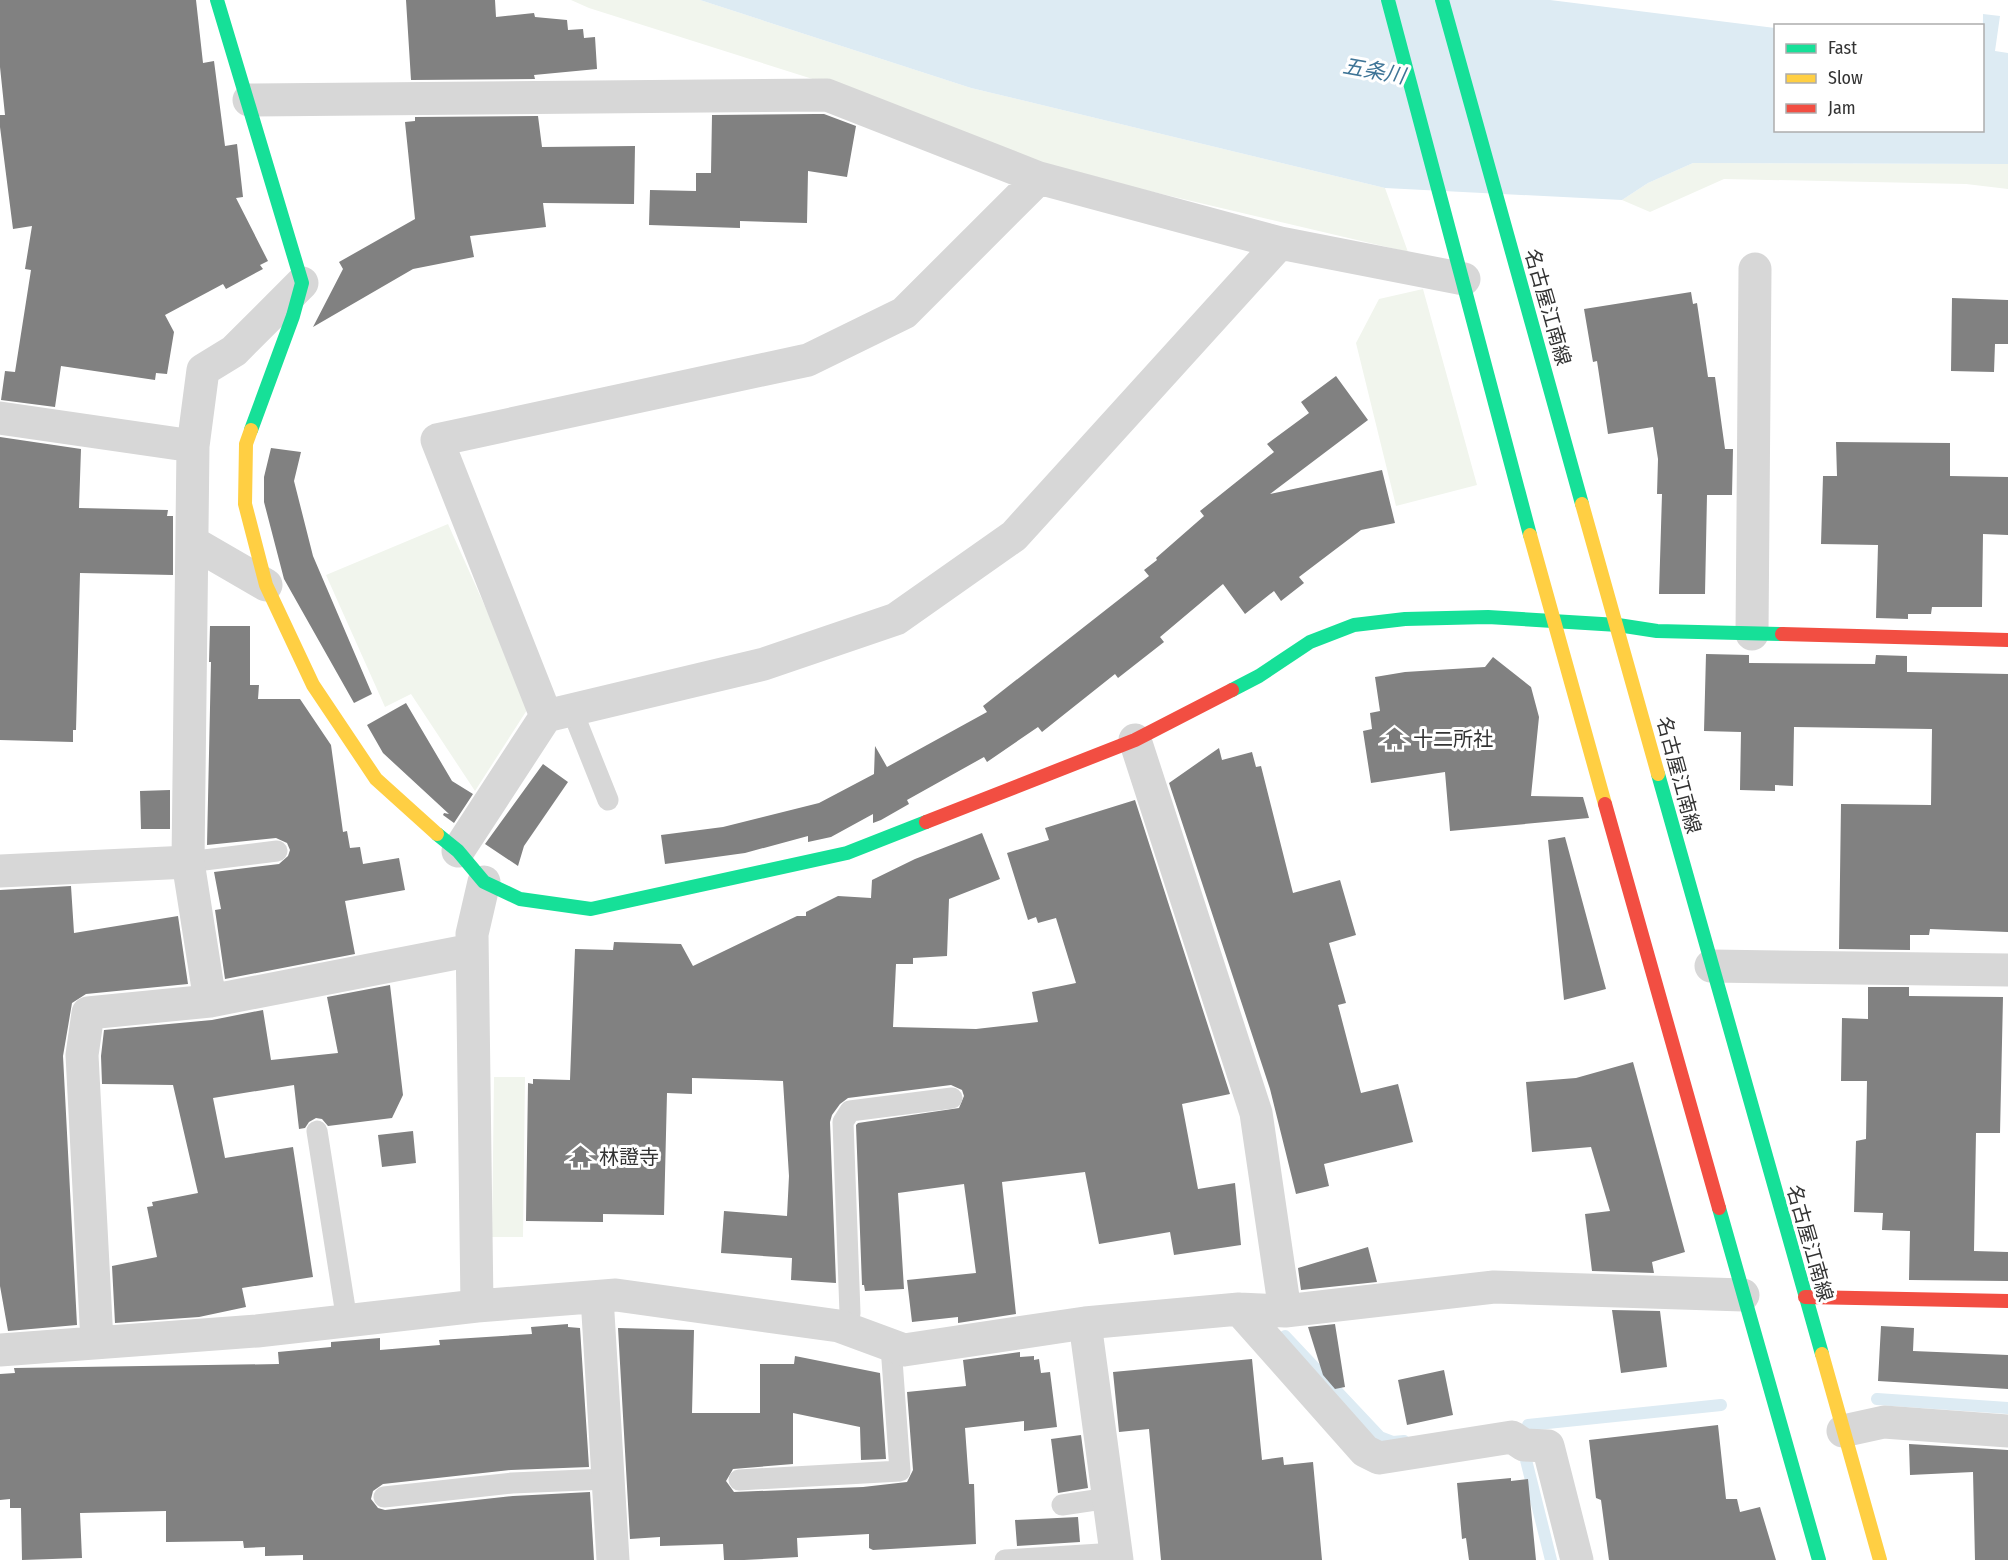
<svg xmlns="http://www.w3.org/2000/svg" width="2008" height="1560" viewBox="0 0 2008 1560" font-family="'Fira Sans Condensed','Noto Sans JP',sans-serif">
  <style>
    .green { fill: #f1f5ed }
    .water { fill: #ddebf3 }
    .lines { fill: none; stroke-linecap: round; stroke-linejoin: round }
    .stream { stroke: #ddebf3; stroke-width: 12 }
    .building { fill: #818181 }
    .lane { stroke: #d7d7d7; stroke-width: 21 }
    .street { stroke: #d7d7d7; stroke-width: 33 }
    .fast { stroke: #16e098; stroke-width: 14 }
    .slow { stroke: #ffcf43; stroke-width: 14 }
    .jam { stroke: #f24e42; stroke-width: 14 }
    .labels { text-anchor: middle; stroke-width: 6; stroke-linejoin: round; paint-order: stroke }
    .street-label { font-size: 20px; fill: #333; stroke: #fff }
    .poi-label { font-size: 20px; fill: #333; stroke: #fff; text-anchor: start }
    .water-label { font-size: 21px; font-style: italic; fill: #3f7597; stroke: #fff }
  </style>
  <rect width="100%" height="100%" fill="#fff"/>
  <path class="green" d="M 571,0 L 700,0 L 971,88 L 1385,188 L 1408,252 L 1056,169 L 860,94 L 589,8 Z
    M 1693,163 L 2008,164 L 2008,189 L 1966,184 L 1724,179 L 1650,212 L 1622,200 L 1648,183 Z
    M 1423,289 L 1477,485 L 1396,506 L 1356,343 L 1379,299 Z
    M 448,524 L 526,698 L 527,710 L 475,791 L 411,694 L 385,707 L 326,575 Z
    M 494,1077 L 525,1077 L 523,1237 L 492,1237 Z"/>
  <path class="water" d="M 700,0 L 1550,0 L 1775,28 L 1776,130 L 1982,130 L 1983,14 L 2000,16 L 1995,51 L 2008,53 L 2008,164 L 1693,163 L 1648,183 L 1622,200 L 1385,188 L 971,88 Z"/>
  <g class="lines">
    <path class="stream" d="M 1285,1336 L 1380,1437 L 1393,1442 L 1404,1441
      M 1877,1399 L 2008,1408
      M 1528,1425 L 1721,1405
      M 1525,1456 L 1551,1560"/>
  </g>
  <path class="building" d="M 0,0 L 196,0 L 203,63 L 214,61 L 225,146 L 237,144 L 243,197 L 236,198 L 268,261 L 260,265 L 263,269 L 226,289 L 223,284 L 165,315 L 174,332 L 167,374 L 156,373 L 155,380 L 61,366 L 55,407 L 1,400 L 5,371 L 15,372 L 31,270 L 25,269 L 32,226 L 13,229 L 0,127 L 0,115 L 5,115 L 0,67 Z
    M 406,0 L 495,0 L 496,17 L 534,13 L 535,17 L 567,20 L 568,30 L 583,29 L 584,38 L 595,37 L 597,69 L 534,75 L 535,79 L 411,80 Z
    M 816,114 L 824,114 L 856,126 L 847,177 L 808,171 L 807,223 L 740,221 L 740,228 L 649,225 L 650,190 L 696,191 L 696,173 L 711,173 L 712,115 Z
    M 538,116 L 542,147 L 635,146 L 634,204 L 543,203 L 546,227 L 470,236 L 474,257 L 413,269 L 313,327 L 343,269 L 339,262 L 415,219 L 405,122 L 415,121 L 415,117 Z
    M 1691,292 L 1693,304 L 1697,303 L 1708,377 L 1715,377 L 1725,449 L 1733,449 L 1732,495 L 1707,495 L 1705,594 L 1659,594 L 1662,494 L 1657,494 L 1658,459 L 1653,427 L 1608,434 L 1597,361 L 1593,362 L 1584,309 Z
    M 1952,298 L 2008,300 L 2008,344 L 1995,344 L 1994,372 L 1951,371 Z
    M 1336,376 L 1368,420 L 1270,494 L 1382,470 L 1395,523 L 1361,530 L 1299,577 L 1304,583 L 1281,601 L 1274,591 L 1245,614 L 1223,584 L 1160,637 L 1164,642 L 1118,678 L 1115,674 L 1042,732 L 1038,727 L 987,762 L 984,757 L 907,800 L 909,804 L 881,820 L 873,823 L 873,814 L 831,837 L 808,842 L 808,836 L 745,853 L 665,864 L 661,835 L 723,827 L 819,803 L 874,774 L 875,746 L 887,767 L 987,712 L 983,706 L 1149,576 L 1144,570 L 1157,560 L 1156,558 L 1204,516 L 1200,511 L 1274,452 L 1267,444 L 1309,413 L 1301,402 Z
    M 0,437 L 81,449 L 79,508 L 168,510 L 167,516 L 173,516 L 173,575 L 80,573 L 76,730 L 73,730 L 73,742 L 0,740 Z
    M 1836,442 L 1950,443 L 1950,476 L 2008,477 L 2008,535 L 1983,534 L 1982,607 L 1932,607 L 1931,614 L 1908,614 L 1908,619 L 1876,618 L 1878,545 L 1821,544 L 1823,476 L 1837,476 Z
    M 271,448 L 301,452 L 294,481 L 313,556 L 372,694 L 354,703 L 284,579 L 264,502 L 264,477 Z
    M 210,626 L 250,626 L 250,685 L 259,685 L 258,699 L 300,699 L 331,745 L 343,832 L 347,831 L 350,848 L 360,847 L 363,864 L 399,858 L 405,890 L 345,901 L 355,954 L 225,979 L 215,910 L 221,909 L 214,872 L 279,864 L 288,856 L 290,850 L 287,843 L 276,838 L 207,845 L 211,662 L 209,662 Z
    M 1706,654 L 1749,655 L 1749,663 L 1875,664 L 1876,655 L 1907,656 L 1907,672 L 2008,674 L 2008,932 L 1930,929 L 1929,935 L 1910,935 L 1910,950 L 1839,949 L 1841,804 L 1931,805 L 1932,729 L 1794,727 L 1793,786 L 1775,785 L 1775,791 L 1740,790 L 1741,732 L 1704,731 Z
    M 1493,657 L 1531,687 L 1539,717 L 1531,796 L 1583,797 L 1589,818 L 1450,831 L 1445,772 L 1371,783 L 1363,731 L 1372,729 L 1370,713 L 1380,711 L 1375,677 L 1405,672 L 1485,667 Z
    M 406,703 L 452,781 L 473,794 L 454,823 L 443,815 L 444,813 L 449,814 L 383,753 L 367,725 Z
    M 1219,748 L 1222,760 L 1252,752 L 1256,767 L 1261,766 L 1293,893 L 1340,880 L 1356,935 L 1329,943 L 1346,1003 L 1338,1005 L 1361,1093 L 1398,1084 L 1413,1142 L 1324,1164 L 1329,1186 L 1296,1194 L 1270,1089 L 1169,783 Z
    M 543,764 L 568,782 L 524,846 L 518,866 L 485,844 Z
    M 170,790 L 170,829 L 141,829 L 140,791 Z
    M 1135,800 L 1230,1094 L 1182,1104 L 1198,1189 L 1235,1183 L 1241,1245 L 1174,1255 L 1170,1232 L 1099,1244 L 1085,1172 L 1002,1182 L 1016,1314 L 958,1323 L 958,1317 L 912,1322 L 907,1280 L 976,1273 L 964,1184 L 898,1193 L 904,1289 L 865,1291 L 864,1285 L 862,1285 L 856,1125 L 858,1123 L 959,1108 L 964,1096 L 962,1090 L 951,1085 L 848,1098 L 840,1104 L 832,1115 L 830,1122 L 836,1283 L 791,1280 L 792,1258 L 721,1253 L 724,1211 L 787,1216 L 789,1176 L 783,1081 L 692,1078 L 692,1094 L 667,1093 L 664,1215 L 603,1214 L 603,1222 L 526,1221 L 528,1083 L 533,1084 L 533,1079 L 570,1080 L 575,949 L 613,950 L 614,942 L 681,944 L 693,966 L 797,916 L 806,916 L 806,912 L 838,896 L 871,898 L 872,880 L 915,859 L 982,833 L 1000,879 L 949,899 L 947,956 L 913,958 L 913,964 L 896,964 L 893,1027 L 976,1029 L 1038,1022 L 1032,992 L 1076,983 L 1056,918 L 1038,923 L 1036,917 L 1028,920 L 1007,853 L 1049,840 L 1045,828 Z
    M 1565,837 L 1606,989 L 1564,1000 L 1548,840 Z
    M 71,886 L 74,933 L 178,916 L 188,984 L 86,994 L 72,1003 L 63,1056 L 77,1325 L 8,1331 L 0,1286 L 0,890 Z
    M 390,985 L 403,1095 L 392,1118 L 328,1126 L 322,1119 L 316,1118 L 309,1122 L 305,1128 L 299,1129 L 294,1085 L 213,1098 L 225,1158 L 293,1147 L 313,1277 L 242,1288 L 246,1307 L 199,1317 L 115,1323 L 112,1266 L 157,1257 L 147,1207 L 153,1206 L 152,1202 L 198,1193 L 173,1085 L 102,1084 L 101,1056 L 104,1030 L 212,1020 L 263,1010 L 271,1060 L 338,1053 L 327,997 Z
    M 1868,987 L 1909,987 L 1909,996 L 2003,997 L 2000,1133 L 1976,1133 L 1974,1251 L 2008,1252 L 2008,1281 L 1909,1280 L 1910,1231 L 1882,1230 L 1883,1213 L 1854,1212 L 1856,1141 L 1866,1139 L 1867,1081 L 1841,1081 L 1842,1018 L 1868,1019 Z
    M 1633,1062 L 1685,1252 L 1652,1262 L 1654,1273 L 1592,1271 L 1585,1214 L 1610,1211 L 1591,1147 L 1532,1152 L 1526,1082 L 1576,1078 Z
    M 413,1131 L 416,1163 L 382,1167 L 378,1135 Z
    M 1368,1247 L 1377,1282 L 1301,1290 L 1298,1268 Z
    M 1612,1310 L 1660,1311 L 1667,1367 L 1621,1373 Z
    M 568,1324 L 568,1327 L 580,1328 L 589,1467 L 511,1470 L 383,1484 L 373,1491 L 371,1499 L 378,1508 L 385,1510 L 513,1496 L 590,1492 L 594,1560 L 303,1560 L 303,1555 L 265,1556 L 265,1547 L 244,1548 L 243,1541 L 166,1542 L 166,1511 L 80,1513 L 82,1558 L 22,1560 L 21,1508 L 10,1508 L 10,1499 L 0,1500 L 0,1374 L 15,1373 L 14,1368 L 279,1364 L 278,1352 L 331,1347 L 331,1342 L 380,1338 L 380,1350 L 440,1345 L 439,1340 L 532,1334 L 531,1327 Z
    M 1335,1324 L 1345,1387 L 1335,1389 L 1323,1375 L 1308,1327 Z
    M 1881,1326 L 1914,1328 L 1913,1351 L 2008,1355 L 2008,1389 L 1878,1381 Z
    M 618,1328 L 694,1330 L 692,1413 L 760,1413 L 760,1364 L 794,1364 L 795,1356 L 880,1373 L 886,1459 L 861,1460 L 860,1427 L 793,1413 L 793,1464 L 733,1469 L 726,1481 L 734,1492 L 863,1487 L 907,1482 L 913,1470 L 907,1392 L 966,1386 L 963,1360 L 1020,1352 L 1020,1357 L 1034,1356 L 1034,1360 L 1039,1359 L 1041,1373 L 1050,1372 L 1057,1427 L 1024,1431 L 1024,1421 L 965,1428 L 969,1484 L 974,1484 L 976,1544 L 873,1550 L 869,1548 L 869,1534 L 797,1538 L 798,1557 L 744,1560 L 724,1560 L 723,1544 L 660,1546 L 660,1537 L 630,1539 Z
    M 1252,1359 L 1262,1460 L 1283,1457 L 1284,1465 L 1313,1462 L 1322,1560 L 1161,1560 L 1149,1429 L 1119,1432 L 1113,1372 Z
    M 1444,1370 L 1453,1415 L 1407,1425 L 1398,1380 Z
    M 1718,1425 L 1726,1499 L 1737,1499 L 1740,1512 L 1760,1507 L 1776,1560 L 1609,1560 L 1601,1500 L 1596,1498 L 1589,1440 Z
    M 1081,1435 L 1088,1488 L 1058,1493 L 1051,1439 Z
    M 1909,1444 L 2008,1450 L 2008,1560 L 1975,1560 L 1973,1472 L 1910,1475 Z
    M 1511,1478 L 1511,1481 L 1528,1479 L 1536,1560 L 1469,1560 L 1466,1538 L 1462,1539 L 1457,1483 Z
    M 1078,1517 L 1080,1542 L 1017,1546 L 1015,1520 Z"/>
  <g class="lines">
    <path class="lane" d="M 572,710 L 608,800
      M 188,862 L 277,851
      M 317,1131 L 347,1321
      M 847,1329 L 850,1313 L 843,1122 L 850,1111 L 952,1098
      M 739,1480 L 900,1471 L 891,1346
      M 384,1497 L 512,1483 L 608,1479
      M 1062,1505 L 1109,1498
      M 1005,1560 L 1116,1553"/>
    <path class="street" d="M 249,100 L 827,95 L 1039,178
      M 0,418 L 193,446
      M 192,542 L 266,585
      M 1752,634 L 1755,269
      M 546,716 L 437,440 L 808,360 L 904,313 L 1039,178 L 1280,243 L 1464,279
      M 1135,740 L 1256,1113 L 1285,1311
      M 458,851 L 546,716 L 764,664 L 896,619 L 1014,536 L 1280,243
      M 0,871 L 188,862
      M 1711,966 L 2008,970
      M 210,1001 L 188,862 L 193,446 L 203,370 L 234,351 L 302,283
      M 597,1297 L 613,1560
      M 477,1306 L 472,934 L 484,882
      M 1239,1309 L 1365,1451 L 1379,1458 L 1512,1437 L 1524,1445 L 1548,1446 L 1577,1560
      M 1085,1323 L 1117,1560
      M 97,1342 L 82,1055 L 88,1013 L 210,1001 L 472,950
      M 0,1350 L 257,1331 L 477,1306 L 616,1295 L 839,1326 L 904,1350 L 1085,1323 L 1239,1309 L 1285,1311 L 1494,1287 L 1743,1295
      M 1843,1431 L 1884,1422 L 2008,1431"/>
    <path class="fast" d="M 217,0 L 302,283 L 293,316 L 251,430
      M 1388,0 L 1530,535
      M 1442,0 L 1582,504
      M 1232,690 L 1259,676 L 1310,642 L 1354,625 L 1405,619 L 1488,617 L 1618,625 L 1657,631 L 1782,634
      M 1658,774 L 1822,1354
      M 437,834 L 458,851 L 484,882 L 520,899 L 591,909 L 847,853 L 926,822
      M 1719,1208 L 1819,1560"/>
    <path class="slow" d="M 251,430 L 246,444 L 245,504 L 266,585 L 313,685 L 376,779 L 437,834
      M 1582,504 L 1658,774
      M 1530,535 L 1605,804
      M 1822,1354 L 1880,1560"/>
    <path class="jam" d="M 1782,634 L 2008,640
      M 1605,804 L 1719,1208
      M 926,822 L 1135,740 L 1232,690
      M 1805,1297 L 2008,1301"/>
  </g>
  <defs>
    <symbol id="temple-bare" viewBox="-9 -9 18 18"><path d="M0-6L5-2H3V0L6.5 2.5H4V6H1.5V3h-3V6H-4V2.5H-6.5L-3 0V-2H-5Z" fill="#7a7a7a" stroke="#fff" stroke-width="2.5" paint-order="stroke"/></symbol>
  </defs>
  <g fill-rule="evenodd">
    <use href="#temple-bare" x="1378" y="722" width="33" height="33"/>
    <use href="#temple-bare" x="564" y="1140" width="33" height="33"/>
  </g>
  <g class="labels">
    <g class="street-label">
      <text transform="translate(1548 307) rotate(74)" y="7">名古屋江南線</text>
      <text transform="translate(1679 775) rotate(75)" y="7">名古屋江南線</text>
      <text transform="translate(1810 1243) rotate(74)" y="7">名古屋江南線</text>
    </g>
    <g class="poi-label">
      <text x="1413" y="746">十二所社</text>
      <text x="599" y="1164">林證寺</text>
    </g>
    <g class="water-label">
      <text transform="translate(1374 71) rotate(10)" y="7">五条川</text>
    </g>
  </g>
  <rect x="1774" y="24" width="210" height="108" fill="#ffffff" stroke="#adadad" stroke-width="1.5"/>
  <rect x="1786" y="44" width="30" height="9" fill="#16e098" stroke="#adadad" stroke-width="1.5"/>
  <text x="1828" y="54" font-size="18" fill="#333333">Fast</text>
  <rect x="1786" y="74" width="30" height="9" fill="#ffcf43" stroke="#adadad" stroke-width="1.5"/>
  <text x="1828" y="84" font-size="18" fill="#333333">Slow</text>
  <rect x="1786" y="104" width="30" height="9" fill="#f24e42" stroke="#adadad" stroke-width="1.5"/>
  <text x="1828" y="114" font-size="18" fill="#333333">Jam</text>
</svg>
